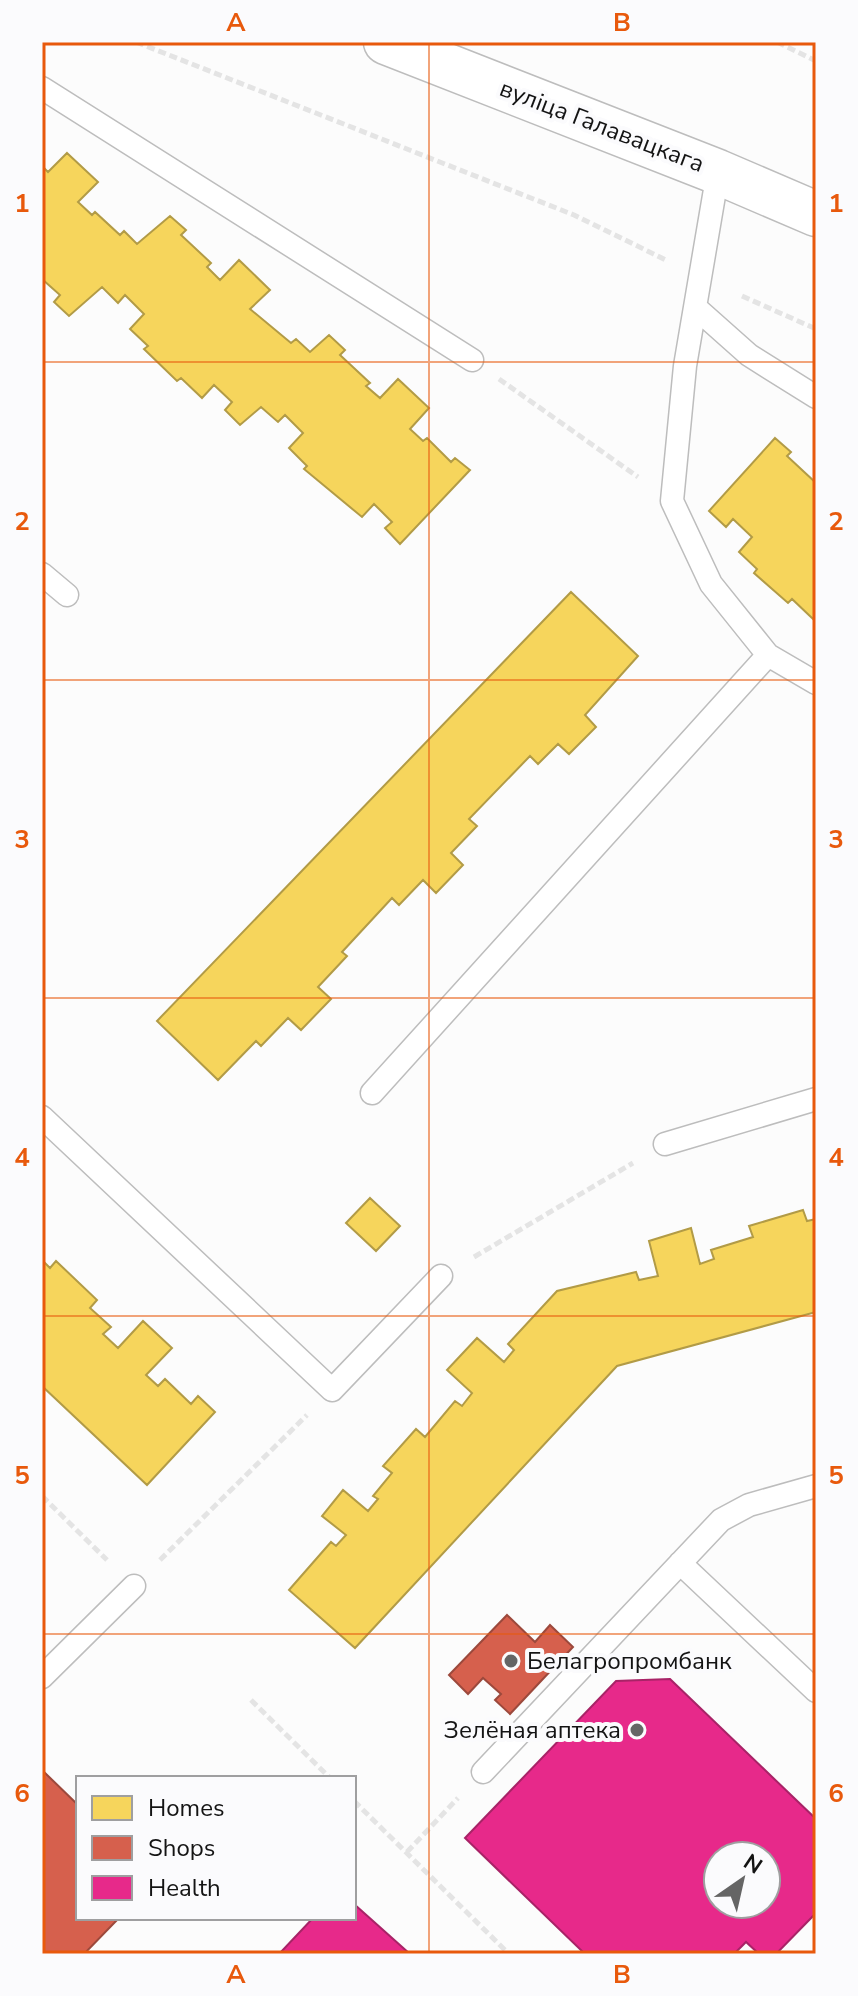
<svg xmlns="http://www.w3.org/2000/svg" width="858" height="1996" viewBox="0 0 858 1996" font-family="'Nunito Sans',sans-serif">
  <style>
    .homes { fill: #f6d55c; stroke: #b29b46; stroke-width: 2 }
    .shops { fill: #d6604d; stroke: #9c493c; stroke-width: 2 }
    .health { fill: #e7298a; stroke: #a82367; stroke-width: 2; fill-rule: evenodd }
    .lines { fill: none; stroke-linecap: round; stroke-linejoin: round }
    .service-casing { stroke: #bdbdbd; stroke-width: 25 }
    .tertiary-casing { stroke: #bdbdbd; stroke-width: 47 }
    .path { stroke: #e4e4e4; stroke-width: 5; stroke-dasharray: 8 4; stroke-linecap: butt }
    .service { stroke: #fff; stroke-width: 22 }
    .tertiary { stroke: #fff; stroke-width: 44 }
    .grid { fill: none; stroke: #e8590c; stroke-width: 2; stroke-opacity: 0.55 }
    .poi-dot { fill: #656565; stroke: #fbfbfd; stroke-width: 3 }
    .labels { text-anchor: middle; stroke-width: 8; stroke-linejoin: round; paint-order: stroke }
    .street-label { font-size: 24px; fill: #141414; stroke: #fbfbfd }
    .poi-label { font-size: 24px; fill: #141414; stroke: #fbfbfd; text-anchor: start }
    .neatline { fill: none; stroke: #e8590c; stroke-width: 3 }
    .grid-label { font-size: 26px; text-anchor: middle; font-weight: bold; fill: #e8590c }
  </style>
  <rect width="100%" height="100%" fill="#fcfcfc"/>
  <path class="homes" d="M 67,153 L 98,182 L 78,202 L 92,215 L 95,212 L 120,235 L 124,231 L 137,244 L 170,216 L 186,230 L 181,235 L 211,263 L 207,267 L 220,280 L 239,260 L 270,290 L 250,309 L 291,343 L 296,339 L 310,352 L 329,335 L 345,350 L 340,355 L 370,383 L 366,386 L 380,398 L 398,379 L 429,408 L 410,429 L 423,441 L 427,438 L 451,462 L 455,458 L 470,470 L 400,544 L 385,528 L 392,522 L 374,504 L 362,517 L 304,469 L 307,466 L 289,448 L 303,433 L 285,415 L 278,422 L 261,407 L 240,425 L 225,410 L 232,402 L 214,385 L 202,398 L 181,378 L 177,381 L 144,349 L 148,346 L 130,329 L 144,314 L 125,295 L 118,303 L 102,287 L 69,316 L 54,302 L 60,295 L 42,279 L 42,166 L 48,172 Z
    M 775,438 L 791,452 L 787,456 L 816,483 L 816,615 L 813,619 L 792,599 L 788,603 L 754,573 L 757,569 L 739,552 L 752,537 L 733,519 L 726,527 L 709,511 Z
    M 571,592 L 638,656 L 585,715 L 596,727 L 569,754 L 558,744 L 538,764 L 530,756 L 469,819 L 477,826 L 451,853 L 463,865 L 436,893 L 423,880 L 399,905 L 392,898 L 342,952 L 347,956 L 318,987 L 331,999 L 301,1030 L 288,1018 L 261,1046 L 256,1041 L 218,1080 L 157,1021 Z
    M 370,1198 L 400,1226 L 376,1251 L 346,1223 Z
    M 803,1210 L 807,1221 L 816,1219 L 816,1312 L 617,1366 L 355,1648 L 289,1590 L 331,1542 L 336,1546 L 346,1535 L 322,1516 L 343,1490 L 368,1511 L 378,1499 L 373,1496 L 392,1473 L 383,1466 L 416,1429 L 425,1437 L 455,1401 L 462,1406 L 472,1393 L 447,1370 L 477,1338 L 504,1362 L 514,1350 L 508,1344 L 557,1291 L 636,1272 L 639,1280 L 658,1276 L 649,1241 L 691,1228 L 700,1264 L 714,1259 L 711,1250 L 753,1237 L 749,1226 Z
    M 42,1260 L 50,1268 L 56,1261 L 97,1300 L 90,1308 L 111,1327 L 103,1334 L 118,1348 L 143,1321 L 172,1348 L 146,1375 L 158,1386 L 165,1379 L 191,1404 L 198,1396 L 215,1412 L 147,1485 L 42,1386 Z"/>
  <path class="shops" d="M 507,1615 L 535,1642 L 550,1625 L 573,1647 L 510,1714 L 495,1700 L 501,1694 L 483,1678 L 468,1694 L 449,1675 Z
    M 42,1770 L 78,1805 L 78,1918 L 119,1918 L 84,1954 L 42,1954 Z"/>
  <path class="health" d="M 670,1679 L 816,1819 L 816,1913 L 776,1954 L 759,1954 L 746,1942 L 734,1954 L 585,1954 L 465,1838 L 616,1681 ZM 718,1856 L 766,1856 L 766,1904 L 718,1904 Z
    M 354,1904 L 410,1954 L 279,1954 L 313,1918 L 354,1918 Z"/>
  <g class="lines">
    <defs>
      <path id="service" d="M 42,88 L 472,360
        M 718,172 L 685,366 L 672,501 L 711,584 L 768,655 L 816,683
        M 695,307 L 749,355 L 816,397
        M 42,574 L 67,595
        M 372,1093 L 768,655
        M 42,1117 L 332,1390 L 441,1276
        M 665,1144 L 816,1099
        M 680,1563 L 816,1691
        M 42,1677 L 134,1586
        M 483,1772 L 721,1520 L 749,1505 L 816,1486"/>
      <path id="tertiary" d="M 386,42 L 718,172 L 816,214"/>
    </defs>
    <use href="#service" class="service-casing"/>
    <use href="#tertiary" class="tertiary-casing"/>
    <path class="path" d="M 136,42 L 574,215 L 668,261
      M 777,42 L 816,61
      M 742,296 L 816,329
      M 499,379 L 638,477
      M 474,1257 L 633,1163
      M 42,1496 L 107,1560
      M 160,1560 L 307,1415
      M 251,1700 L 330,1778
      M 354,1801 L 509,1954
      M 407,1852 L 458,1798"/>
    <use href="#service" class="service"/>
    <use href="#tertiary" class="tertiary"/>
  </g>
  <path class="grid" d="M 429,42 L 429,1954M 42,362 L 816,362M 42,680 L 816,680M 42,998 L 816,998M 42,1316 L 816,1316M 42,1634 L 816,1634"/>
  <g class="poi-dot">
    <circle cx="511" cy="1661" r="8"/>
    <circle cx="637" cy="1730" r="8"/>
  </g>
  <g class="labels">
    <g class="street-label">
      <text transform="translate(602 126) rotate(21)" y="8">вуліца Галавацкага</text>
    </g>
    <g class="poi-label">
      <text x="527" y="1669">Белагропромбанк</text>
      <text x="621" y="1738" text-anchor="end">Зелёная аптека</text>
    </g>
  </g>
  <rect width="858" height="1996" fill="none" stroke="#fbfbfd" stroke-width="88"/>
  <rect x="76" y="1776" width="280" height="144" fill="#fbfbfd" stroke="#9f9fa0" stroke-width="2"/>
  <rect x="92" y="1796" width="40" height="24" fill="#f6d55c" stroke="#9f9fa0" stroke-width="2"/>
  <text x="148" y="1816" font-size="24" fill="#141414">Homes</text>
  <rect x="92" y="1836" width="40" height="24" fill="#d6604d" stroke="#9f9fa0" stroke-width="2"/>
  <text x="148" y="1856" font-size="24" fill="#141414">Shops</text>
  <rect x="92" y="1876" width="40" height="24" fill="#e7298a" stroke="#9f9fa0" stroke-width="2"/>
  <text x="148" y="1896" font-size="24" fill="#141414">Health</text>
  <g transform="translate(742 1880) rotate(34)"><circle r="38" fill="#fbfbfd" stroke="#9f9fa0" stroke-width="2"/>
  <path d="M0-6L14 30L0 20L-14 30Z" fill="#656565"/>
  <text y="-12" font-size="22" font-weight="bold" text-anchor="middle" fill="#141414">N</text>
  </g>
  <rect x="44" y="44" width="770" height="1908" class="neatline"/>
  <g class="grid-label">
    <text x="236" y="31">A</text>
    <text x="622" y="31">B</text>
    <text x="22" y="212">1</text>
    <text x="836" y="212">1</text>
    <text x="22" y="530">2</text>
    <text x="836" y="530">2</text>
    <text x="22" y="848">3</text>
    <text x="836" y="848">3</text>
    <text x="22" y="1166">4</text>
    <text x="836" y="1166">4</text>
    <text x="22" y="1484">5</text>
    <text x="836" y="1484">5</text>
    <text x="22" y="1802">6</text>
    <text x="836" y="1802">6</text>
    <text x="236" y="1983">A</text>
    <text x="622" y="1983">B</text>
  </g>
</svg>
